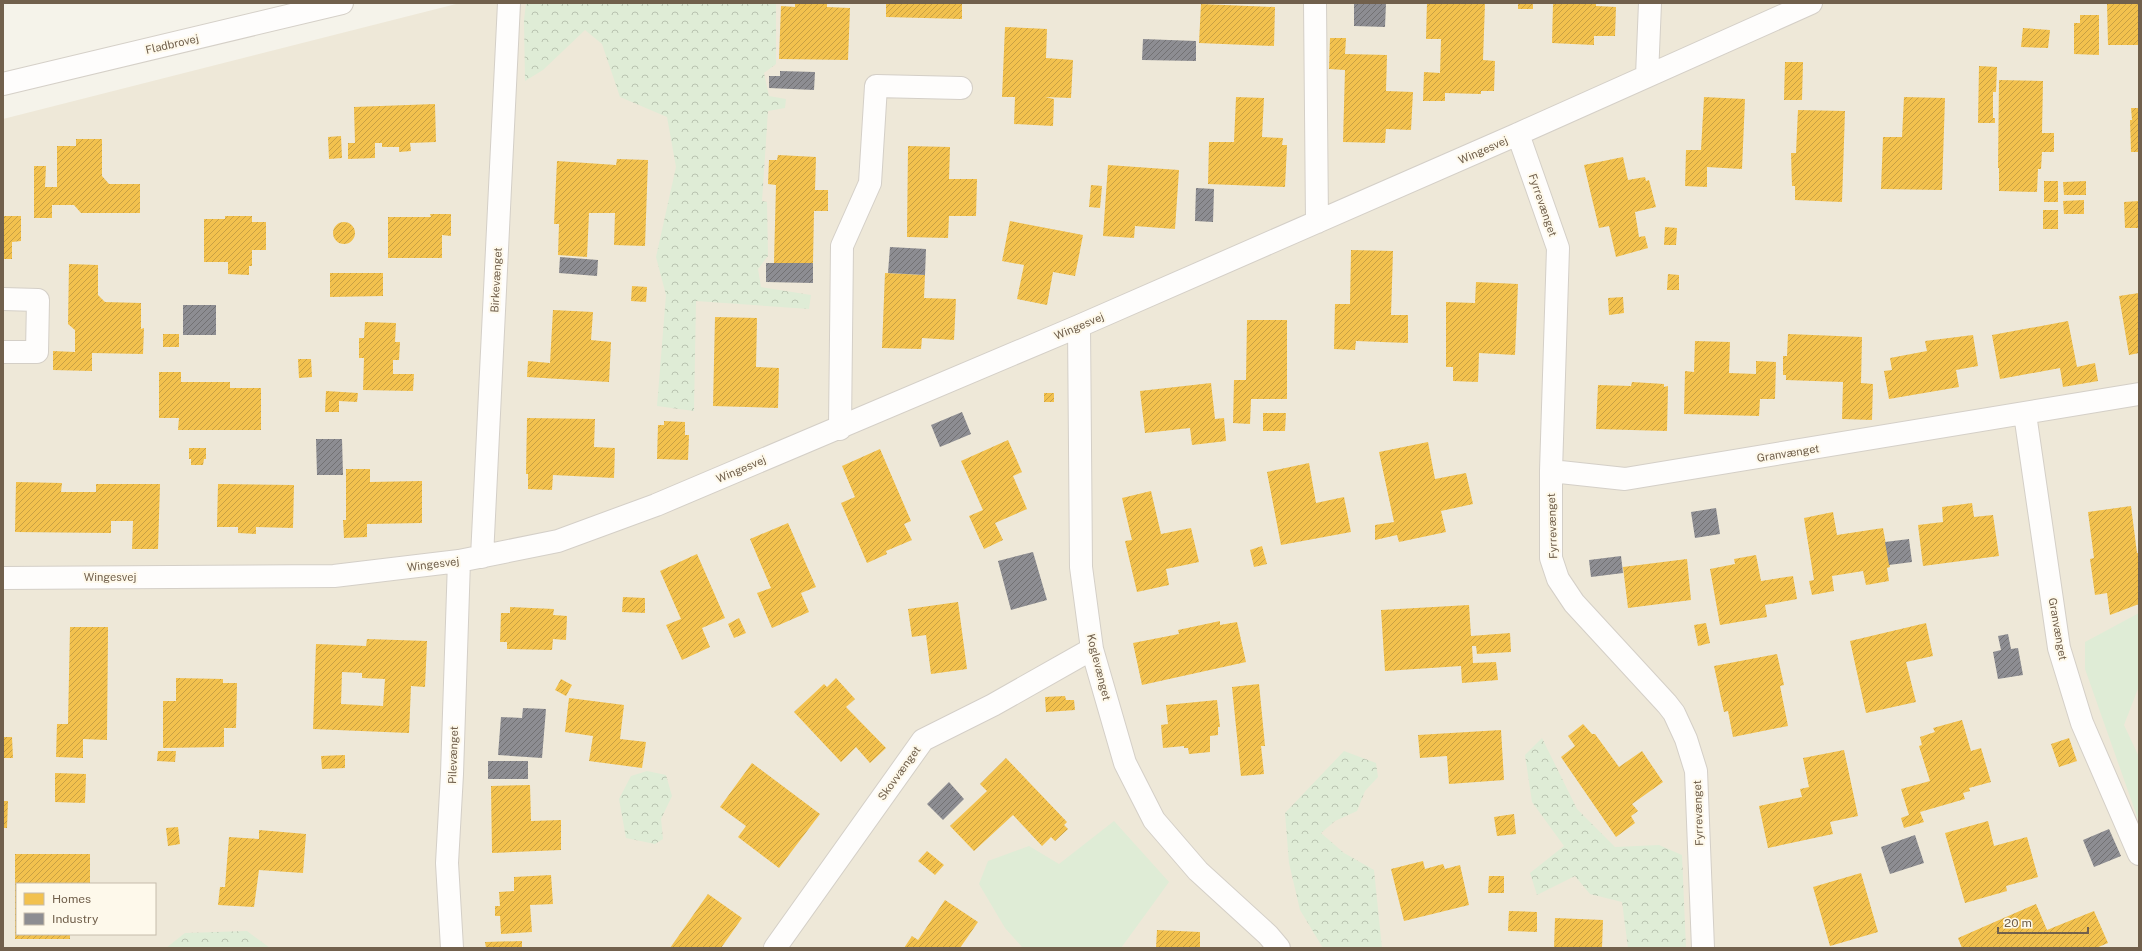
<svg xmlns="http://www.w3.org/2000/svg" width="2142" height="951" viewBox="0 0 2142 951" font-family="'Public Sans',sans-serif">
  <style>
    .residential { fill: #eee8d8; fill-rule: evenodd }
    .green { fill: #dfecd6 }
    .forest { fill: url(#forest-crowns) }
    .homes { fill: url(#homes-hatch); fill-rule: evenodd }
    .industry { fill: url(#industry-hatch) }
    .lines { fill: none; stroke-linecap: round; stroke-linejoin: round }
    .street-casing { stroke: #d4cfc7; stroke-width: 24 }
    .secondary-casing { stroke: #d5d0c8; stroke-width: 24 }
    .street { stroke: #fefdfc; stroke-width: 22 }
    .secondary { stroke: #fefdfc; stroke-width: 22 }
    .labels { text-anchor: middle; stroke-width: 4; stroke-linejoin: round; paint-order: stroke }
    .street-label { font-size: 11px; fill: #71604c; stroke: #fef9eb }
  </style>
  <defs>
    <pattern id="forest-crowns" width="20" height="18" patternUnits="userSpaceOnUse"><rect width="20" height="18" fill="#dfecd6"/><path d="M2 6a3 3 0 1 1 6 0M12 15a3 3 0 1 1 6 0" fill="none" stroke="#b9c3b0"/></pattern>
    <pattern id="homes-hatch" width="6" height="6" patternUnits="userSpaceOnUse"><rect width="6" height="6" fill="#f2c14e"/><path d="M-1 1l2-2M0 6l6-6M5 7l2-2" fill="none" stroke="#c8a043"/></pattern>
    <pattern id="industry-hatch" width="6" height="6" patternUnits="userSpaceOnUse"><rect width="6" height="6" fill="#8d8d92"/><path d="M-1 1l2-2M0 6l6-6M5 7l2-2" fill="none" stroke="#727173"/></pattern>
  </defs>
  <rect width="100%" height="100%" fill="#f5f3ea"/>
  <path class="residential" d="M 460,3 L 2139,3 L 2139,948 L 3,948 L 3,119 ZM 17,884 L 155,884 L 155,934 L 17,934 Z"/>
  <path class="green" d="M 2139,613 L 2139,686 L 2124,725 L 2139,757 L 2139,822 L 2085,669 L 2085,642 Z
    M 1114,821 L 1169,882 L 1121,948 L 1023,948 L 1005,928 L 979,884 L 988,861 L 1029,846 L 1059,864 Z"/>
  <path class="forest" d="M 526,3 L 776,3 L 776,64 L 764,73 L 769,96 L 786,99 L 785,108 L 768,111 L 762,201 L 767,202 L 768,256 L 758,269 L 761,287 L 811,295 L 809,309 L 696,301 L 694,411 L 657,406 L 666,295 L 656,257 L 676,167 L 667,117 L 620,97 L 602,44 L 585,30 L 543,70 L 525,81 L 524,20 Z
    M 1542,738 L 1577,809 L 1615,847 L 1659,845 L 1682,855 L 1686,948 L 1628,948 L 1622,902 L 1590,894 L 1575,876 L 1537,895 L 1530,873 L 1564,846 L 1532,802 L 1525,755 Z
    M 1344,751 L 1376,763 L 1378,777 L 1365,791 L 1357,811 L 1335,821 L 1321,833 L 1344,853 L 1374,870 L 1382,948 L 1323,948 L 1300,910 L 1289,863 L 1285,813 Z
    M 647,771 L 666,775 L 672,796 L 661,819 L 663,839 L 655,844 L 626,838 L 619,799 L 631,776 Z
    M 247,931 L 270,948 L 166,948 L 185,933 Z"/>
  <path class="homes" d="M 795,3 L 827,3 L 827,7 L 850,8 L 848,60 L 779,59 L 781,6 L 795,7 Z
    M 886,3 L 962,3 L 962,19 L 886,17 Z
    M 1427,3 L 1485,3 L 1483,60 L 1495,61 L 1494,91 L 1481,91 L 1481,94 L 1445,93 L 1445,101 L 1423,101 L 1424,72 L 1440,73 L 1441,39 L 1426,39 Z
    M 1518,3 L 1533,3 L 1533,9 L 1518,9 Z
    M 1553,3 L 1596,3 L 1596,6 L 1616,7 L 1615,36 L 1594,36 L 1594,45 L 1552,43 Z
    M 2107,3 L 2139,3 L 2139,45 L 2108,45 Z
    M 1201,4 L 1275,7 L 1274,46 L 1199,43 Z
    M 2080,15 L 2099,15 L 2099,55 L 2074,54 L 2074,23 L 2080,23 Z
    M 1005,27 L 1047,29 L 1046,58 L 1073,60 L 1071,98 L 1045,97 L 1054,99 L 1053,126 L 1014,124 L 1015,97 L 1002,97 Z
    M 2023,28 L 2050,30 L 2048,48 L 2021,47 Z
    M 1330,38 L 1346,38 L 1345,54 L 1387,55 L 1386,91 L 1413,92 L 1411,130 L 1386,129 L 1385,143 L 1343,142 L 1345,70 L 1329,69 Z
    M 1785,62 L 1803,62 L 1802,100 L 1784,100 Z
    M 1979,66 L 1997,67 L 1996,92 L 1993,92 L 1993,118 L 1995,118 L 1995,123 L 1978,123 Z
    M 1999,80 L 2043,81 L 2042,133 L 2054,133 L 2054,152 L 2042,152 L 2041,169 L 2038,169 L 2037,192 L 1999,191 L 1999,168 L 1998,168 Z
    M 1236,97 L 1264,98 L 1262,137 L 1283,138 L 1282,145 L 1287,145 L 1285,187 L 1208,184 L 1209,142 L 1234,142 Z
    M 1704,97 L 1745,99 L 1742,169 L 1707,167 L 1707,187 L 1685,186 L 1686,150 L 1701,150 Z
    M 1904,97 L 1945,98 L 1942,190 L 1881,189 L 1883,137 L 1902,137 Z
    M 435,104 L 436,142 L 410,143 L 411,151 L 399,152 L 399,147 L 382,147 L 382,143 L 375,143 L 375,158 L 348,159 L 348,143 L 355,143 L 354,107 Z
    M 2131,108 L 2139,108 L 2139,152 L 2131,152 L 2130,120 L 2132,120 Z
    M 1798,110 L 1845,111 L 1842,202 L 1795,200 L 1795,186 L 1792,186 L 1791,153 L 1796,153 Z
    M 341,136 L 342,158 L 329,159 L 328,137 Z
    M 76,139 L 102,139 L 102,176 L 109,184 L 140,184 L 140,213 L 81,213 L 74,205 L 52,205 L 52,218 L 34,218 L 34,166 L 46,166 L 45,187 L 57,187 L 57,146 L 76,146 Z
    M 908,146 L 950,147 L 949,179 L 977,179 L 976,216 L 949,216 L 948,238 L 907,237 Z
    M 778,155 L 816,157 L 815,190 L 828,190 L 828,211 L 814,211 L 813,263 L 774,263 L 776,185 L 768,184 L 769,160 L 777,160 Z
    M 1623,157 L 1628,180 L 1645,177 L 1646,181 L 1649,180 L 1656,207 L 1635,212 L 1639,237 L 1645,236 L 1648,248 L 1616,257 L 1609,226 L 1599,228 L 1584,165 Z
    M 617,159 L 648,160 L 645,246 L 614,245 L 615,213 L 589,213 L 587,257 L 558,255 L 559,224 L 554,224 L 557,161 L 616,165 Z
    M 1108,165 L 1179,170 L 1175,229 L 1135,226 L 1134,238 L 1103,236 Z
    M 2044,181 L 2058,181 L 2058,202 L 2044,202 Z
    M 2086,181 L 2086,195 L 2064,195 L 2063,182 Z
    M 1091,185 L 1102,186 L 1100,208 L 1089,207 Z
    M 2084,200 L 2084,214 L 2064,214 L 2063,201 Z
    M 2139,201 L 2139,228 L 2125,228 L 2124,202 Z
    M 2043,210 L 2058,210 L 2058,229 L 2043,229 Z
    M 430,214 L 451,214 L 451,236 L 442,235 L 442,258 L 388,258 L 388,217 L 431,217 Z
    M 3,216 L 21,216 L 21,241 L 12,242 L 12,259 L 3,259 Z
    M 225,216 L 252,216 L 252,222 L 266,222 L 266,250 L 252,250 L 252,266 L 249,266 L 249,275 L 228,274 L 228,262 L 204,262 L 204,219 L 225,219 Z
    M 1010,221 L 1083,235 L 1075,276 L 1053,272 L 1047,305 L 1017,299 L 1024,265 L 1002,261 Z
    M333 233a11 11 0 1 1 22 0a11 11 0 1 1-22 0Z
    M 1665,227 L 1677,228 L 1676,245 L 1664,245 Z
    M 1351,250 L 1393,251 L 1391,315 L 1408,315 L 1408,343 L 1356,341 L 1355,350 L 1334,349 L 1335,304 L 1350,304 Z
    M 69,264 L 98,265 L 98,295 L 105,302 L 141,303 L 141,329 L 144,328 L 143,354 L 92,353 L 92,371 L 53,370 L 53,351 L 75,352 L 75,330 L 68,324 Z
    M 330,273 L 383,273 L 383,296 L 330,297 Z
    M 885,273 L 925,275 L 924,298 L 956,299 L 954,340 L 922,338 L 921,349 L 882,348 Z
    M 1668,274 L 1679,275 L 1679,290 L 1667,290 Z
    M 1476,282 L 1518,284 L 1515,355 L 1479,353 L 1478,382 L 1453,381 L 1453,367 L 1446,367 L 1446,302 L 1475,303 Z
    M 632,286 L 647,287 L 646,302 L 631,301 Z
    M 2139,293 L 2139,353 L 2129,355 L 2119,296 Z
    M 1623,297 L 1624,313 L 1609,315 L 1608,298 Z
    M 553,310 L 593,312 L 591,340 L 611,342 L 609,382 L 527,377 L 528,361 L 550,363 Z
    M 715,317 L 757,318 L 756,367 L 779,368 L 778,408 L 713,406 Z
    M 1247,320 L 1287,320 L 1287,399 L 1251,399 L 1250,424 L 1233,423 L 1234,380 L 1246,380 Z
    M 2068,321 L 2077,367 L 2095,363 L 2098,381 L 2063,387 L 2060,368 L 2000,379 L 1992,335 Z
    M 365,322 L 396,323 L 395,342 L 400,342 L 399,360 L 393,360 L 393,374 L 414,374 L 413,391 L 363,390 L 364,358 L 359,358 L 359,338 L 364,338 Z
    M 163,334 L 179,334 L 179,347 L 163,347 Z
    M 1788,334 L 1862,337 L 1861,383 L 1873,384 L 1872,420 L 1842,419 L 1843,382 L 1786,380 L 1786,375 L 1783,375 L 1783,356 L 1787,356 Z
    M 1973,335 L 1978,366 L 1956,370 L 1959,387 L 1889,399 L 1884,371 L 1892,370 L 1890,358 L 1927,351 L 1925,341 Z
    M 1695,341 L 1730,342 L 1729,373 L 1756,374 L 1756,361 L 1776,362 L 1775,399 L 1760,399 L 1759,416 L 1684,414 L 1685,371 L 1694,372 Z
    M 298,359 L 311,359 L 312,377 L 299,378 Z
    M 159,372 L 181,372 L 181,382 L 230,382 L 230,388 L 261,388 L 261,430 L 178,430 L 179,418 L 159,418 Z
    M 1632,382 L 1664,384 L 1664,387 L 1668,386 L 1667,431 L 1596,429 L 1598,385 L 1631,386 Z
    M 1211,383 L 1215,419 L 1224,418 L 1226,441 L 1192,445 L 1190,428 L 1145,433 L 1140,391 Z
    M 326,391 L 358,393 L 357,402 L 339,401 L 339,412 L 325,412 Z
    M 1044,393 L 1054,393 L 1054,402 L 1044,402 Z
    M 1263,413 L 1286,413 L 1285,431 L 1263,431 Z
    M 527,418 L 595,419 L 594,447 L 615,448 L 614,478 L 553,475 L 552,490 L 528,489 L 528,474 L 526,474 Z
    M 664,421 L 685,422 L 685,435 L 689,435 L 688,460 L 657,459 L 658,425 L 664,425 Z
    M 1008,440 L 1022,472 L 1013,476 L 1027,509 L 995,523 L 1003,540 L 984,549 L 969,516 L 983,510 L 961,461 Z
    M 1428,442 L 1435,479 L 1466,473 L 1473,504 L 1441,511 L 1446,532 L 1399,542 L 1397,535 L 1375,540 L 1375,525 L 1394,522 L 1379,452 Z
    M 189,448 L 206,448 L 206,459 L 204,459 L 203,465 L 191,465 L 191,459 L 189,459 Z
    M 880,449 L 911,521 L 904,524 L 912,540 L 886,551 L 887,554 L 867,563 L 841,503 L 855,497 L 842,466 Z
    M 1309,463 L 1316,503 L 1344,497 L 1351,532 L 1281,545 L 1267,472 Z
    M 346,469 L 370,469 L 370,482 L 422,481 L 422,523 L 367,524 L 367,537 L 344,538 L 343,520 L 346,520 Z
    M 16,482 L 62,483 L 61,492 L 96,492 L 96,484 L 160,484 L 158,549 L 132,549 L 133,521 L 111,521 L 111,533 L 15,532 Z
    M 218,484 L 294,485 L 293,528 L 256,527 L 256,534 L 238,533 L 238,527 L 217,527 Z
    M 1151,491 L 1161,534 L 1191,528 L 1199,562 L 1166,569 L 1169,585 L 1137,592 L 1125,541 L 1132,540 L 1122,498 Z
    M 1972,503 L 1974,517 L 1993,515 L 1999,556 L 1923,566 L 1918,525 L 1943,522 L 1942,507 Z
    M 2131,506 L 2137,553 L 2139,553 L 2139,604 L 2110,615 L 2107,593 L 2095,595 L 2090,559 L 2094,558 L 2088,512 Z
    M 1833,512 L 1837,535 L 1883,528 L 1890,567 L 1887,568 L 1889,581 L 1866,585 L 1863,571 L 1832,576 L 1834,591 L 1812,595 L 1809,581 L 1814,580 L 1804,518 Z
    M 788,523 L 816,587 L 801,593 L 809,612 L 772,628 L 757,593 L 771,588 L 750,539 Z
    M 1262,546 L 1267,564 L 1254,567 L 1250,550 Z
    M 697,554 L 725,618 L 702,628 L 710,647 L 682,660 L 666,625 L 681,619 L 660,571 Z
    M 1756,555 L 1761,581 L 1793,576 L 1797,599 L 1765,605 L 1767,617 L 1720,625 L 1710,569 L 1735,564 L 1734,559 Z
    M 1687,559 L 1691,600 L 1628,608 L 1623,567 Z
    M 623,597 L 645,598 L 645,613 L 622,612 Z
    M 958,602 L 967,669 L 931,674 L 926,635 L 912,637 L 908,609 Z
    M 1469,605 L 1471,636 L 1510,633 L 1511,652 L 1477,654 L 1476,646 L 1472,646 L 1473,663 L 1496,662 L 1498,680 L 1462,683 L 1461,666 L 1385,671 L 1381,610 Z
    M 510,607 L 554,609 L 553,615 L 567,616 L 566,640 L 553,639 L 552,650 L 507,649 L 507,642 L 500,642 L 501,613 L 510,613 Z
    M 739,618 L 746,633 L 734,638 L 728,624 Z
    M 1220,621 L 1220,625 L 1237,622 L 1246,662 L 1142,685 L 1133,643 L 1179,634 L 1178,630 Z
    M 1706,623 L 1710,643 L 1698,646 L 1694,625 Z
    M 1926,623 L 1933,656 L 1906,662 L 1916,702 L 1866,713 L 1850,641 Z
    M 70,627 L 108,627 L 107,740 L 83,739 L 83,758 L 56,757 L 57,724 L 68,724 Z
    M 367,639 L 427,641 L 425,687 L 411,686 L 409,733 L 313,729 L 316,644 L 366,646 ZM 342,672 L 362,673 L 362,678 L 385,679 L 383,706 L 341,704 Z
    M 1777,654 L 1784,685 L 1780,686 L 1788,726 L 1733,737 L 1728,711 L 1724,712 L 1714,666 Z
    M 176,678 L 223,679 L 223,683 L 237,683 L 236,728 L 224,728 L 224,747 L 163,748 L 163,701 L 176,701 Z
    M 836,678 L 855,699 L 846,707 L 886,748 L 870,763 L 856,747 L 841,762 L 794,712 L 824,684 L 827,687 Z
    M 561,679 L 572,685 L 566,696 L 555,690 Z
    M 1259,684 L 1265,746 L 1261,746 L 1264,774 L 1241,776 L 1232,687 Z
    M 1065,696 L 1066,700 L 1074,700 L 1075,710 L 1046,712 L 1045,697 Z
    M 569,698 L 624,705 L 620,739 L 646,742 L 642,768 L 589,761 L 593,736 L 565,732 Z
    M 1217,700 L 1220,727 L 1218,727 L 1218,735 L 1210,736 L 1210,752 L 1189,754 L 1188,748 L 1184,748 L 1184,746 L 1163,748 L 1161,725 L 1168,724 L 1166,705 Z
    M 1962,720 L 1971,751 L 1981,748 L 1991,782 L 1969,788 L 1970,791 L 1963,793 L 1965,799 L 1920,812 L 1924,822 L 1904,828 L 1901,818 L 1909,815 L 1901,789 L 1930,781 L 1919,746 L 1922,745 L 1920,737 L 1935,732 L 1933,728 Z
    M 1583,724 L 1592,734 L 1595,734 L 1619,767 L 1642,751 L 1663,782 L 1632,804 L 1638,811 L 1631,816 L 1635,823 L 1616,837 L 1561,757 L 1575,746 L 1568,736 Z
    M 1501,730 L 1504,780 L 1449,784 L 1447,756 L 1420,758 L 1418,735 Z
    M 3,737 L 12,737 L 13,758 L 3,758 Z
    M 2069,738 L 2077,761 L 2059,767 L 2051,744 Z
    M 1844,750 L 1858,816 L 1830,822 L 1833,834 L 1768,848 L 1759,806 L 1802,797 L 1800,789 L 1809,787 L 1803,758 Z
    M 158,751 L 176,751 L 175,762 L 157,761 Z
    M 345,755 L 345,768 L 322,769 L 321,756 Z
    M 1006,758 L 1067,822 L 1064,825 L 1068,829 L 1055,841 L 1051,837 L 1042,846 L 1013,815 L 974,851 L 950,826 L 987,791 L 980,784 Z
    M 752,763 L 820,814 L 779,868 L 738,837 L 746,826 L 720,807 Z
    M 55,773 L 86,774 L 85,803 L 55,802 Z
    M 530,785 L 531,821 L 561,820 L 561,850 L 492,853 L 491,786 Z
    M 3,801 L 8,801 L 7,828 L 3,828 Z
    M 1514,814 L 1516,834 L 1497,836 L 1494,817 Z
    M 1988,821 L 1994,846 L 2027,837 L 2038,877 L 2006,886 L 2007,891 L 1965,903 L 1945,833 Z
    M 178,827 L 180,844 L 168,846 L 166,828 Z
    M 259,830 L 306,834 L 303,873 L 259,870 L 254,907 L 218,905 L 220,887 L 225,887 L 229,837 L 259,839 Z
    M 927,851 L 944,865 L 935,875 L 918,861 Z
    M 15,854 L 90,854 L 90,884 L 17,884 L 17,934 L 70,934 L 70,939 L 15,939 Z
    M 1423,861 L 1425,869 L 1443,864 L 1445,869 L 1460,865 L 1469,905 L 1404,921 L 1391,869 Z
    M 1861,873 L 1878,932 L 1830,946 L 1813,887 Z
    M 551,875 L 553,904 L 530,905 L 532,932 L 501,934 L 500,916 L 495,916 L 495,906 L 500,906 L 499,892 L 514,891 L 514,877 Z
    M 1489,876 L 1504,876 L 1504,893 L 1488,893 Z
    M 708,894 L 742,918 L 721,948 L 670,948 Z
    M 945,900 L 978,922 L 960,948 L 904,948 L 912,936 L 918,940 Z
    M 2036,904 L 2047,930 L 2094,911 L 2108,943 L 2096,948 L 1962,948 L 1958,938 Z
    M 1509,911 L 1537,912 L 1537,932 L 1508,931 Z
    M 1555,918 L 1603,920 L 1602,948 L 1554,948 Z
    M 1157,930 L 1200,932 L 1200,948 L 1156,948 Z
    M 522,941 L 522,948 L 486,948 L 485,942 Z"/>
  <path class="industry" d="M 1354,3 L 1386,3 L 1385,27 L 1354,26 Z
    M 1143,39 L 1196,41 L 1196,61 L 1142,60 Z
    M 780,71 L 815,72 L 814,90 L 769,88 L 769,76 L 780,76 Z
    M 1196,188 L 1214,189 L 1213,222 L 1195,221 Z
    M 890,247 L 926,249 L 925,275 L 888,273 Z
    M 560,257 L 598,260 L 597,276 L 559,273 Z
    M 766,263 L 813,263 L 813,283 L 766,282 Z
    M 183,305 L 216,305 L 216,335 L 183,335 Z
    M 962,412 L 971,434 L 940,447 L 931,425 Z
    M 316,439 L 342,439 L 343,475 L 317,475 Z
    M 1716,508 L 1720,534 L 1695,538 L 1691,512 Z
    M 1909,539 L 1912,562 L 1889,565 L 1885,542 Z
    M 1033,552 L 1047,600 L 1011,610 L 998,561 Z
    M 1621,556 L 1623,573 L 1591,577 L 1589,560 Z
    M 2008,634 L 2011,649 L 2018,648 L 2023,675 L 1998,679 L 1993,652 L 2001,650 L 1998,636 Z
    M 523,708 L 546,709 L 542,758 L 498,755 L 501,717 L 522,718 Z
    M 488,761 L 528,761 L 528,779 L 488,779 Z
    M 949,782 L 964,799 L 943,820 L 927,804 Z
    M 2109,829 L 2121,856 L 2094,867 L 2083,840 Z
    M 1915,835 L 1924,863 L 1890,874 L 1881,847 Z"/>
  <g class="lines">
    <defs>
      <path id="street" d="M 1315,3 L 1317,222
        M 1647,76 L 1650,3
        M 1518,134 L 1558,248 L 1551,471 L 1551,558 L 1558,579 L 1574,603 L 1667,704 L 1674,713 L 1686,739 L 1696,771 L 1703,948
        M 3,299 L 38,300 L 37,352 L 3,352
        M 1079,326 L 1081,567 L 1092,649 L 1125,763 L 1154,820 L 1198,871 L 1268,935 L 1279,948
        M 2025,414 L 2059,648 L 2082,723 L 2139,854
        M 840,429 L 842,246 L 870,183 L 876,86 L 961,88
        M 1551,471 L 1625,479 L 2139,394
        M 482,557 L 509,3
        M 3,578 L 334,576 L 459,561 L 558,541 L 656,505 L 1079,326 L 1518,134 L 1811,3
        M 452,948 L 447,863 L 452,774 L 459,561
        M 775,948 L 923,740 L 993,705 L 1092,649"/>
      <path id="secondary" d="M 3,84 L 342,3"/>
    </defs>
    <use href="#street" class="street-casing"/>
    <use href="#secondary" class="secondary-casing"/>
    <use href="#street" class="street"/>
    <use href="#secondary" class="secondary"/>
  </g>
  <g class="labels">
    <g class="street-label">
      <text transform="translate(172 44) rotate(-13)" y="4">Fladbrovej</text>
      <text transform="translate(1483 150) rotate(-24)" y="4">Wingesvej</text>
      <text transform="translate(1543 205) rotate(71)" y="4">Fyrrevænget</text>
      <text transform="translate(496 280) rotate(-87)" y="4">Birkevænget</text>
      <text transform="translate(1079 326) rotate(-23)" y="4">Wingesvej</text>
      <text transform="translate(1788 453) rotate(-9)" y="4">Granvænget</text>
      <text transform="translate(741 469) rotate(-23)" y="4">Wingesvej</text>
      <text transform="translate(1552 526) rotate(-92)" y="4">Fyrrevænget</text>
      <text transform="translate(433 564) rotate(-7)" y="4">Wingesvej</text>
      <text x="110" y="581">Wingesvej</text>
      <text transform="translate(2058 629) rotate(80)" y="4">Granvænget</text>
      <text transform="translate(1099 667) rotate(76)" y="4">Koglevænget</text>
      <text transform="translate(453 755) rotate(-88)" y="4">Pilevænget</text>
      <text transform="translate(899 773) rotate(-54)" y="4">Skovvænget</text>
      <text transform="translate(1698 813) rotate(-92)" y="4">Fyrrevænget</text>
    </g>
  </g>
  <rect width="2142" height="951" fill="none" stroke="#71604c" stroke-width="8"/>
  <rect x="16" y="883" width="140" height="52" fill="#fef9eb" stroke="#c6bcab"/>
  <rect x="24" y="893" width="20" height="12" fill="#f2c14e" stroke="#c6bcab"/>
  <text x="52" y="903" font-size="12" fill="#71604c">Homes</text>
  <rect x="24" y="913" width="20" height="12" fill="#8d8d92" stroke="#c6bcab"/>
  <text x="52" y="923" font-size="12" fill="#71604c">Industry</text>
  <path d="M1998 927v6h90v-6" fill="none" stroke="#71604c" stroke-width="2"/>
  <text x="2004" y="927" font-size="12" fill="#71604c" stroke="#fef9eb" stroke-width="3" paint-order="stroke">20 m</text>
</svg>
